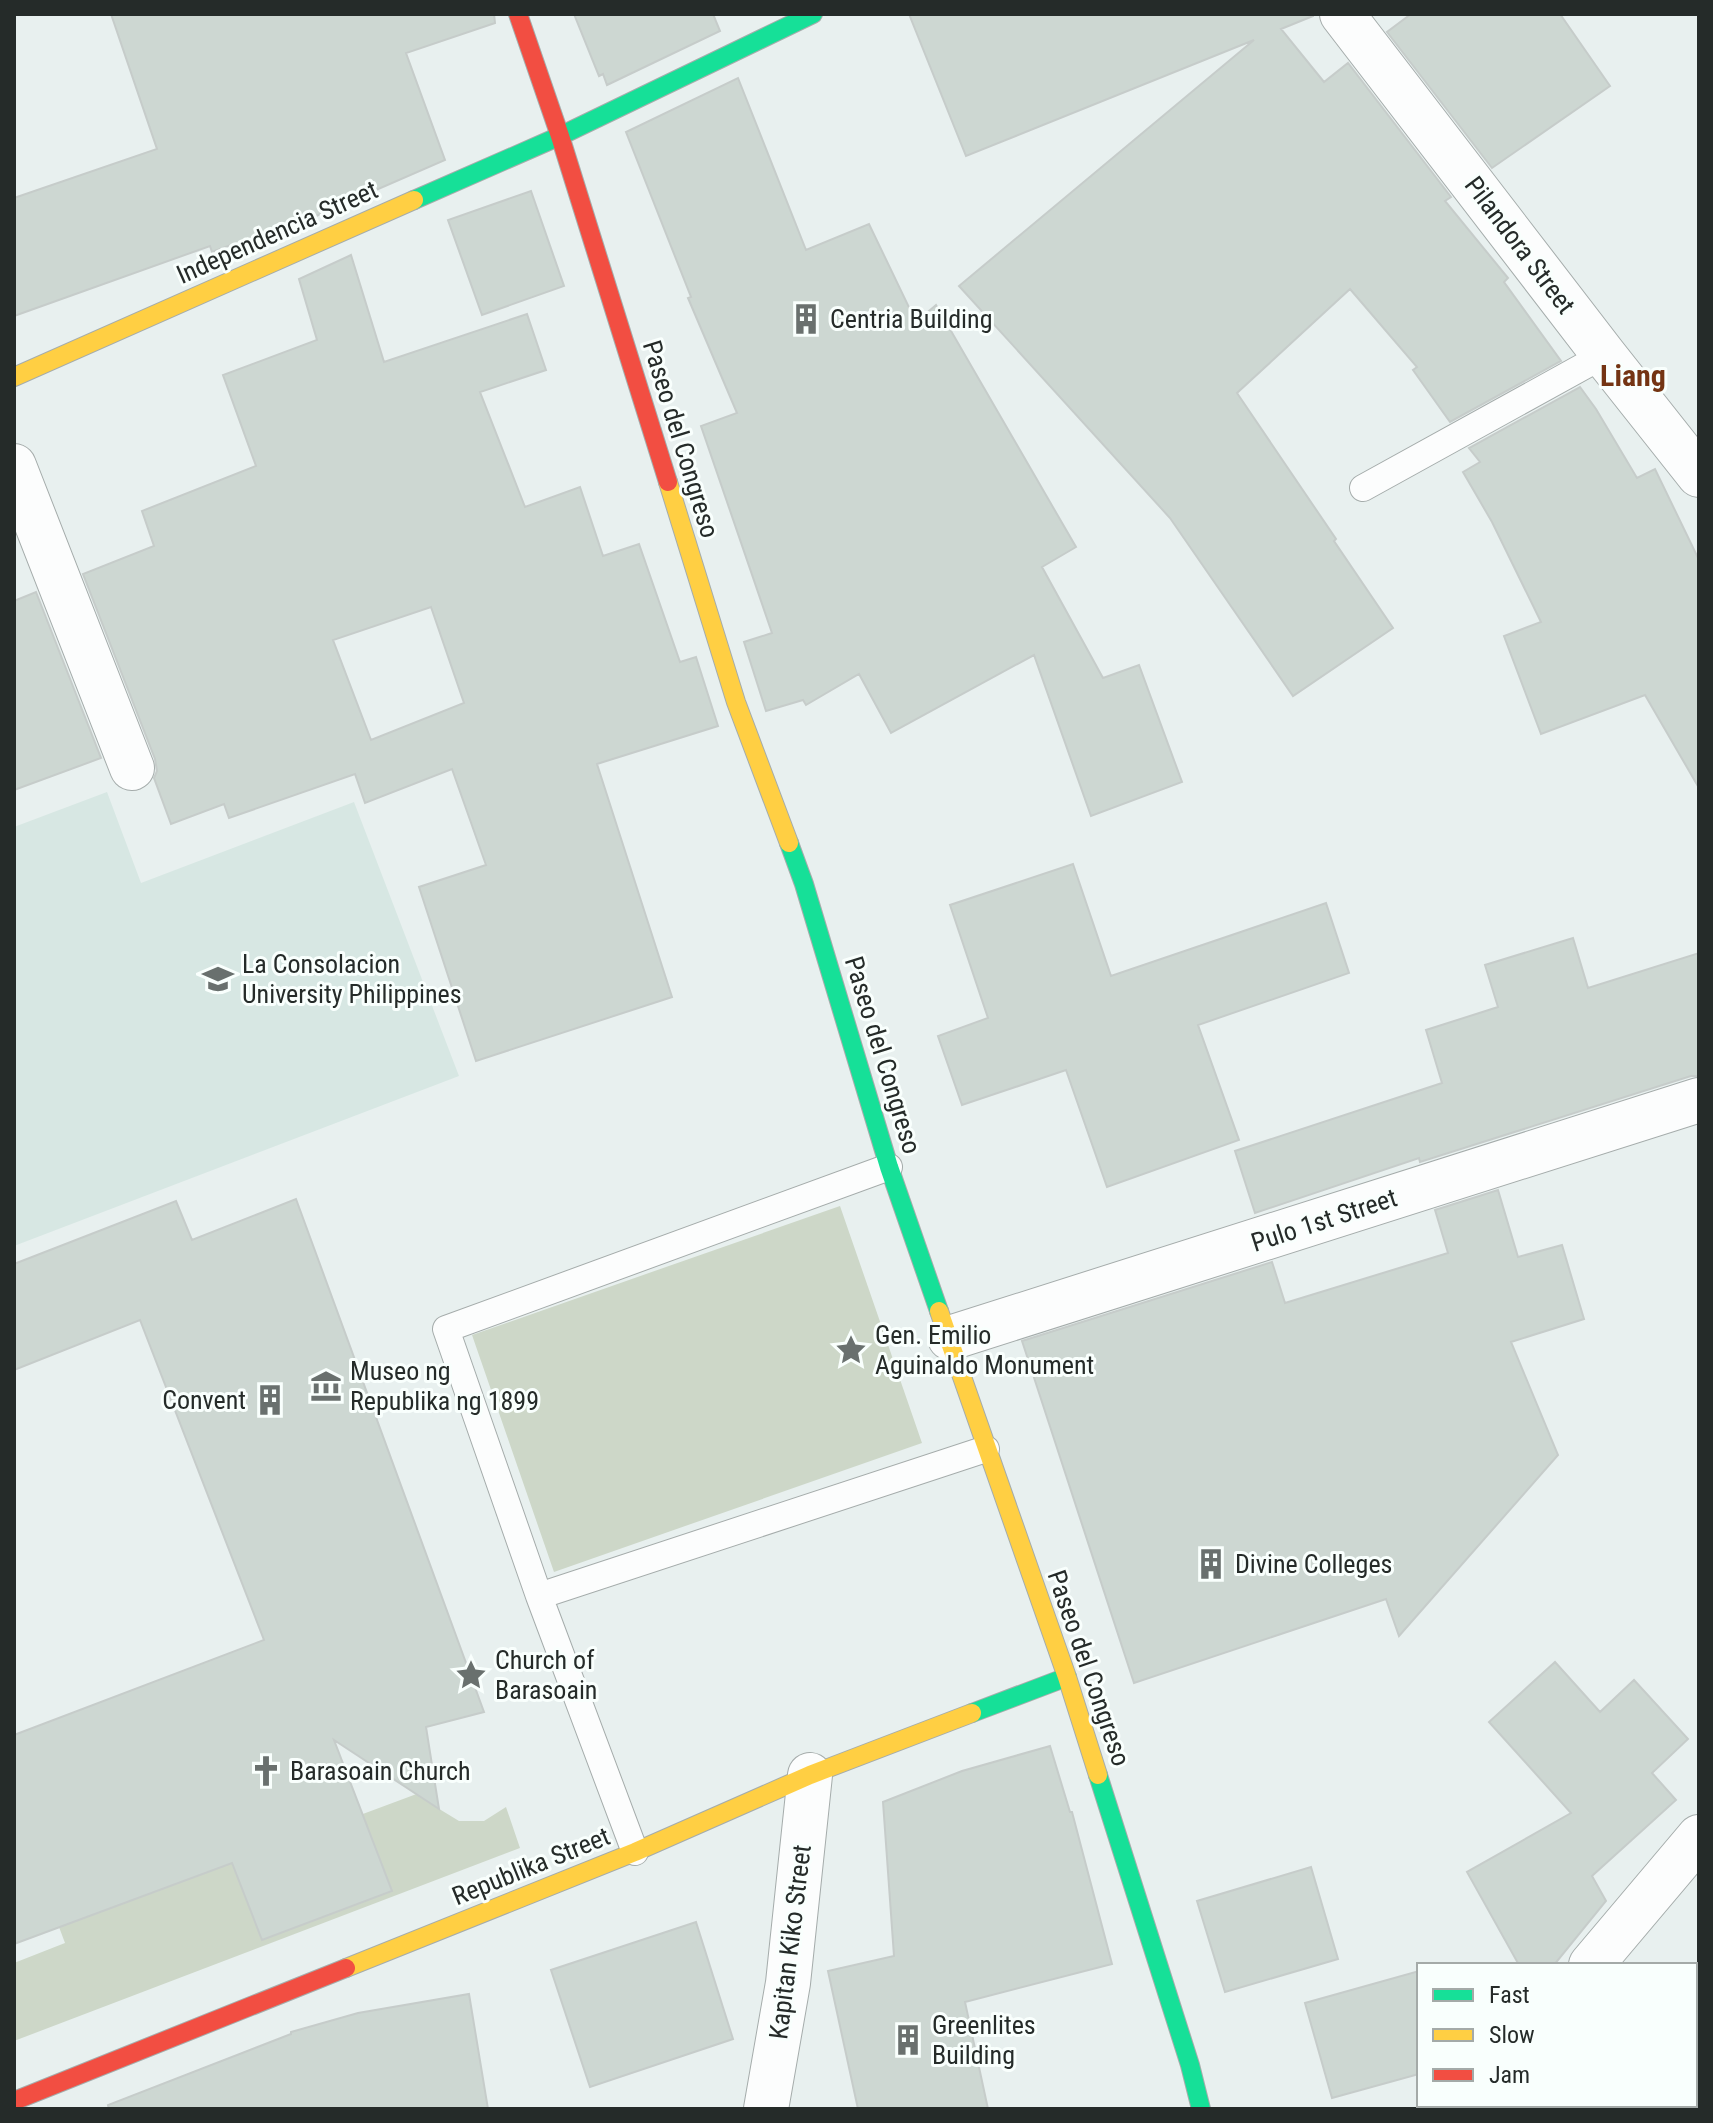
<svg xmlns="http://www.w3.org/2000/svg" width="1713" height="2123" viewBox="0 0 1713 2123" font-family="'Roboto Condensed',sans-serif">
  <style>
    .built { fill: #d7e7e3 }
    .green { fill: #cdd7c8 }
    .building { fill: #cdd7d2; stroke: #c6ccca; stroke-width: 2; fill-rule: evenodd }
    .lines { fill: none; stroke-linecap: round; stroke-linejoin: round }
    .lane-casing { stroke: #a5acab; stroke-width: 28 }
    .street-casing { stroke: #a5acab; stroke-width: 46 }
    .fast-casing { stroke: #a5acab; stroke-width: 20 }
    .slow-casing { stroke: #a5acab; stroke-width: 20 }
    .jam-casing { stroke: #a5acab; stroke-width: 20 }
    .lane { stroke: #fcfdfd; stroke-width: 26 }
    .street { stroke: #fcfdfd; stroke-width: 44 }
    .fast { stroke: #16e098; stroke-width: 18 }
    .slow { stroke: #ffcf43; stroke-width: 18 }
    .jam { stroke: #f24e42; stroke-width: 18 }
    .labels { text-anchor: middle; stroke-width: 6; stroke-linejoin: round; paint-order: stroke }
    .street-label { font-size: 26px; fill: #252b29; stroke: #f9fffd }
    .poi-label { font-size: 26px; fill: #252b29; stroke: #f9fffd; text-anchor: start }
    .quarter-label { font-size: 30px; font-weight: bold; fill: #743413; stroke: #f9fffd }
  </style>
  <rect width="100%" height="100%" fill="#e8f0ef"/>
  <path class="built" d="M 107,792 L 141,883 L 354,802 L 459,1076 L 14,1246 L 14,827 Z
    M 1695,2041 L 1699,2044 L 1699,2109 L 1520,2109 L 1523,2105 L 1695,2105 Z"/>
  <path class="green" d="M 840,1206 L 922,1443 L 554,1572 L 472,1335 Z
    M 430,1789 L 436,1807 L 459,1821 L 484,1821 L 506,1807 L 520,1848 L 14,2041 L 14,1963 L 65,1943 L 59,1927 Z"/>
  <path class="building" d="M 111,14 L 494,14 L 495,23 L 406,53 L 445,160 L 284,230 L 283,226 L 212,252 L 210,246 L 14,316 L 14,198 L 157,149 Z
    M 574,14 L 713,14 L 720,31 L 607,85 L 603,74 L 599,76 Z
    M 909,14 L 1313,14 L 1313,16 L 1281,29 L 1324,82 L 1348,63 L 1451,197 L 1445,201 L 1508,278 L 1504,282 L 1561,361 L 1450,422 L 1413,370 L 1417,367 L 1350,289 L 1237,393 L 1336,539 L 1334,541 L 1393,628 L 1293,696 L 1170,518 L 959,286 L 1254,40 L 966,156 Z
    M 1411,14 L 1560,14 L 1610,86 L 1492,168 L 1387,32 Z
    M 738,78 L 806,250 L 869,224 L 916,322 L 936,305 L 1076,547 L 1042,567 L 1103,678 L 1139,665 L 1182,782 L 1091,816 L 1034,655 L 891,733 L 859,674 L 806,705 L 803,700 L 766,711 L 744,642 L 772,633 L 701,426 L 737,413 L 688,298 L 691,297 L 626,132 Z
    M 531,191 L 564,286 L 482,315 L 448,220 Z
    M 351,255 L 384,362 L 527,314 L 546,370 L 480,392 L 525,507 L 580,487 L 603,556 L 639,544 L 680,662 L 696,657 L 718,726 L 597,764 L 672,997 L 476,1061 L 419,887 L 486,865 L 452,769 L 365,803 L 355,774 L 229,818 L 224,804 L 171,824 L 154,778 L 157,771 L 155,759 L 83,574 L 154,546 L 142,511 L 256,466 L 223,375 L 317,340 L 299,279 ZM 431,607 L 464,703 L 371,740 L 333,640 Z
    M 1580,387 L 1596,409 L 1637,478 L 1655,469 L 1699,560 L 1699,788 L 1645,695 L 1541,734 L 1504,636 L 1541,622 L 1492,522 L 1463,472 L 1480,462 L 1469,448 Z
    M 36,592 L 101,758 L 14,790 L 14,601 Z
    M 1073,864 L 1111,976 L 1326,903 L 1349,973 L 1198,1025 L 1239,1140 L 1107,1187 L 1066,1070 L 962,1105 L 938,1036 L 988,1018 L 950,905 Z
    M 1573,938 L 1588,988 L 1699,953 L 1699,1076 L 1691,1076 L 1420,1162 L 1419,1158 L 1255,1213 L 1235,1151 L 1442,1083 L 1426,1030 L 1498,1007 L 1485,965 Z
    M 1498,1190 L 1518,1257 L 1562,1245 L 1584,1319 L 1511,1342 L 1558,1455 L 1399,1636 L 1386,1599 L 1134,1683 L 1022,1341 L 1272,1262 L 1285,1303 L 1448,1253 L 1435,1210 Z
    M 296,1199 L 484,1712 L 426,1727 L 439,1809 L 334,1740 L 392,1891 L 262,1940 L 232,1863 L 14,1944 L 14,1735 L 264,1640 L 140,1320 L 14,1370 L 14,1264 L 176,1201 L 192,1240 Z
    M 1555,1662 L 1600,1712 L 1634,1680 L 1688,1739 L 1652,1773 L 1676,1800 L 1592,1876 L 1606,1901 L 1554,1965 L 1519,1965 L 1467,1872 L 1571,1813 L 1489,1722 Z
    M 1050,1746 L 1070,1812 L 1072,1812 L 1112,1964 L 965,2002 L 988,2109 L 858,2109 L 828,1971 L 894,1956 L 883,1802 L 962,1771 Z
    M 1311,1867 L 1338,1959 L 1225,1992 L 1197,1901 Z
    M 696,1922 L 733,2039 L 590,2087 L 551,1970 Z
    M 1419,1971 L 1419,2074 L 1332,2098 L 1305,2003 Z
    M 469,1994 L 488,2109 L 109,2109 L 108,2105 L 291,2034 L 291,2032 L 358,2013 Z"/>
  <g class="lines">
    <defs>
      <path id="lane" d="M 1363,488 L 1604,355
        M 889,1167 L 446,1329 L 539,1596 L 986,1449
        M 539,1596 L 635,1852"/>
      <path id="street" d="M 1342,14 L 1604,355 L 1699,475
        M 14,466 L 132,768
        M 950,1338 L 1699,1100
        M 1591,1965 L 1699,1837
        M 766,2109 L 788,1983 L 810,1775
        M 1462,2109 L 1466,2105"/>
      <path id="fast" d="M 414,200 L 560,136 L 813,14
        M 789,843 L 804,884 L 889,1167 L 939,1311
        M 972,1713 L 1067,1677
        M 1098,1775 L 1190,2065 L 1201,2109"/>
      <path id="slow" d="M 14,377 L 414,200
        M 668,482 L 736,702 L 789,843
        M 939,1311 L 1067,1677 L 1098,1775
        M 346,1968 L 635,1852 L 810,1775 L 972,1713"/>
      <path id="jam" d="M 518,14 L 560,136 L 668,482
        M 14,2101 L 346,1968"/>
    </defs>
    <use href="#lane" class="lane-casing"/>
    <use href="#street" class="street-casing"/>
    <use href="#fast" class="fast-casing"/>
    <use href="#slow" class="slow-casing"/>
    <use href="#jam" class="jam-casing"/>
    <use href="#lane" class="lane"/>
    <use href="#street" class="street"/>
    <use href="#fast" class="fast"/>
    <use href="#slow" class="slow"/>
    <use href="#jam" class="jam"/>
  </g>
  <defs>
    <symbol id="building-bare" viewBox="-9 -9 18 18"><path d="M-4-6H4V6H1V3H-1V6H-4ZM-2.5-4.3h1.7v1.8h-1.7ZM.8-4.3h1.7v1.8H.8ZM-2.5-1h1.7V.8h-1.7ZM.8-1h1.7V.8H.8Z" fill="#69706e" stroke="#f9fffd" stroke-width="2.5" paint-order="stroke"/></symbol>
    <symbol id="university-bare" viewBox="-9 -9 18 18"><path d="M0-5L7-2L0 1L-7-2ZM-4 1L0 2.5L4 1V4Q0 6-4 4Z" fill="#69706e" stroke="#f9fffd" stroke-width="2.5" paint-order="stroke"/></symbol>
    <symbol id="sight-bare" viewBox="-9 -9 18 18"><path d="M0-6L1.8-2.2L6-1.7L2.9 1.2L3.7 5.4L0 3.3L-3.7 5.4L-2.9 1.2L-6-1.7L-1.8-2.2Z" fill="#69706e" stroke="#f9fffd" stroke-width="2.5" paint-order="stroke"/></symbol>
    <symbol id="museum-bare" viewBox="-9 -9 18 18"><path d="M0-6L6-3V-2H-6V-3ZM-5-1h2V3h-2ZM-1-1h2V3h-2ZM3-1h2V3H3ZM-6 4H6V6H-6Z" fill="#69706e" stroke="#f9fffd" stroke-width="2.5" paint-order="stroke"/></symbol>
    <symbol id="church-bare" viewBox="-9 -9 18 18"><path d="M-1.2-6h2.4v3.5h3.3v2.4h-3.3V6h-2.4V-.1h-3.3v-2.4h3.3Z" fill="#69706e" stroke="#f9fffd" stroke-width="2.5" paint-order="stroke"/></symbol>
  </defs>
  <g fill-rule="evenodd">
    <use href="#building-bare" x="784" y="297" width="44" height="44"/>
    <use href="#university-bare" x="196" y="957" width="44" height="44"/>
    <use href="#sight-bare" x="829" y="1328" width="44" height="44"/>
    <use href="#museum-bare" x="304" y="1364" width="44" height="44"/>
    <use href="#building-bare" x="248" y="1378" width="44" height="44"/>
    <use href="#building-bare" x="1189" y="1542" width="44" height="44"/>
    <use href="#sight-bare" x="449" y="1653" width="44" height="44"/>
    <use href="#church-bare" x="244" y="1749" width="44" height="44"/>
    <use href="#building-bare" x="886" y="2018" width="44" height="44"/>
  </g>
  <g class="labels">
    <g class="street-label">
      <text transform="translate(277 232) rotate(-24)" y="9">Independencia Street</text>
      <text transform="translate(1520 245) rotate(53)" y="9">Pilandora Street</text>
      <text transform="translate(681 439) rotate(73)" y="9">Paseo del Congreso</text>
      <text transform="translate(883 1055) rotate(73)" y="9">Paseo del Congreso</text>
      <text transform="translate(1324 1220) rotate(-18)" y="9">Pulo 1st Street</text>
      <text transform="translate(1089 1668) rotate(71)" y="9">Paseo del Congreso</text>
      <text transform="translate(531 1866) rotate(-22)" y="9">Republika Street</text>
      <text transform="translate(790 1942) rotate(-83)" y="9">Kapitan Kiko Street</text>
    </g>
    <g class="poi-label">
      <text x="830" y="328">Centria Building</text>
      <text x="242" y="973">La Consolacion<tspan x="242" dy="30">University Philippines</tspan></text>
      <text x="875" y="1344">Gen. Emilio<tspan x="875" dy="30">Aguinaldo Monument</tspan></text>
      <text x="350" y="1380">Museo ng<tspan x="350" dy="30">Republika ng 1899</tspan></text>
      <text x="246" y="1409" text-anchor="end">Convent</text>
      <text x="1235" y="1573">Divine Colleges</text>
      <text x="495" y="1669">Church of<tspan x="495" dy="30">Barasoain</tspan></text>
      <text x="290" y="1780">Barasoain Church</text>
      <text x="932" y="2034">Greenlites<tspan x="932" dy="30">Building</tspan></text>
    </g>
    <g class="quarter-label">
      <text x="1633" y="386">Liang</text>
    </g>
  </g>
  <rect width="1713" height="2123" fill="none" stroke="#252b29" stroke-width="32"/>
  <rect x="1417" y="1963" width="280" height="144" fill="#f9fffd" stroke="#a4aaa8" stroke-width="2"/>
  <rect x="1433" y="1989" width="40" height="12" fill="#16e098" stroke="#a4aaa8" stroke-width="2"/>
  <text x="1489" y="2003" font-size="24" fill="#252b29">Fast</text>
  <rect x="1433" y="2029" width="40" height="12" fill="#ffcf43" stroke="#a4aaa8" stroke-width="2"/>
  <text x="1489" y="2043" font-size="24" fill="#252b29">Slow</text>
  <rect x="1433" y="2069" width="40" height="12" fill="#f24e42" stroke="#a4aaa8" stroke-width="2"/>
  <text x="1489" y="2083" font-size="24" fill="#252b29">Jam</text>
</svg>
